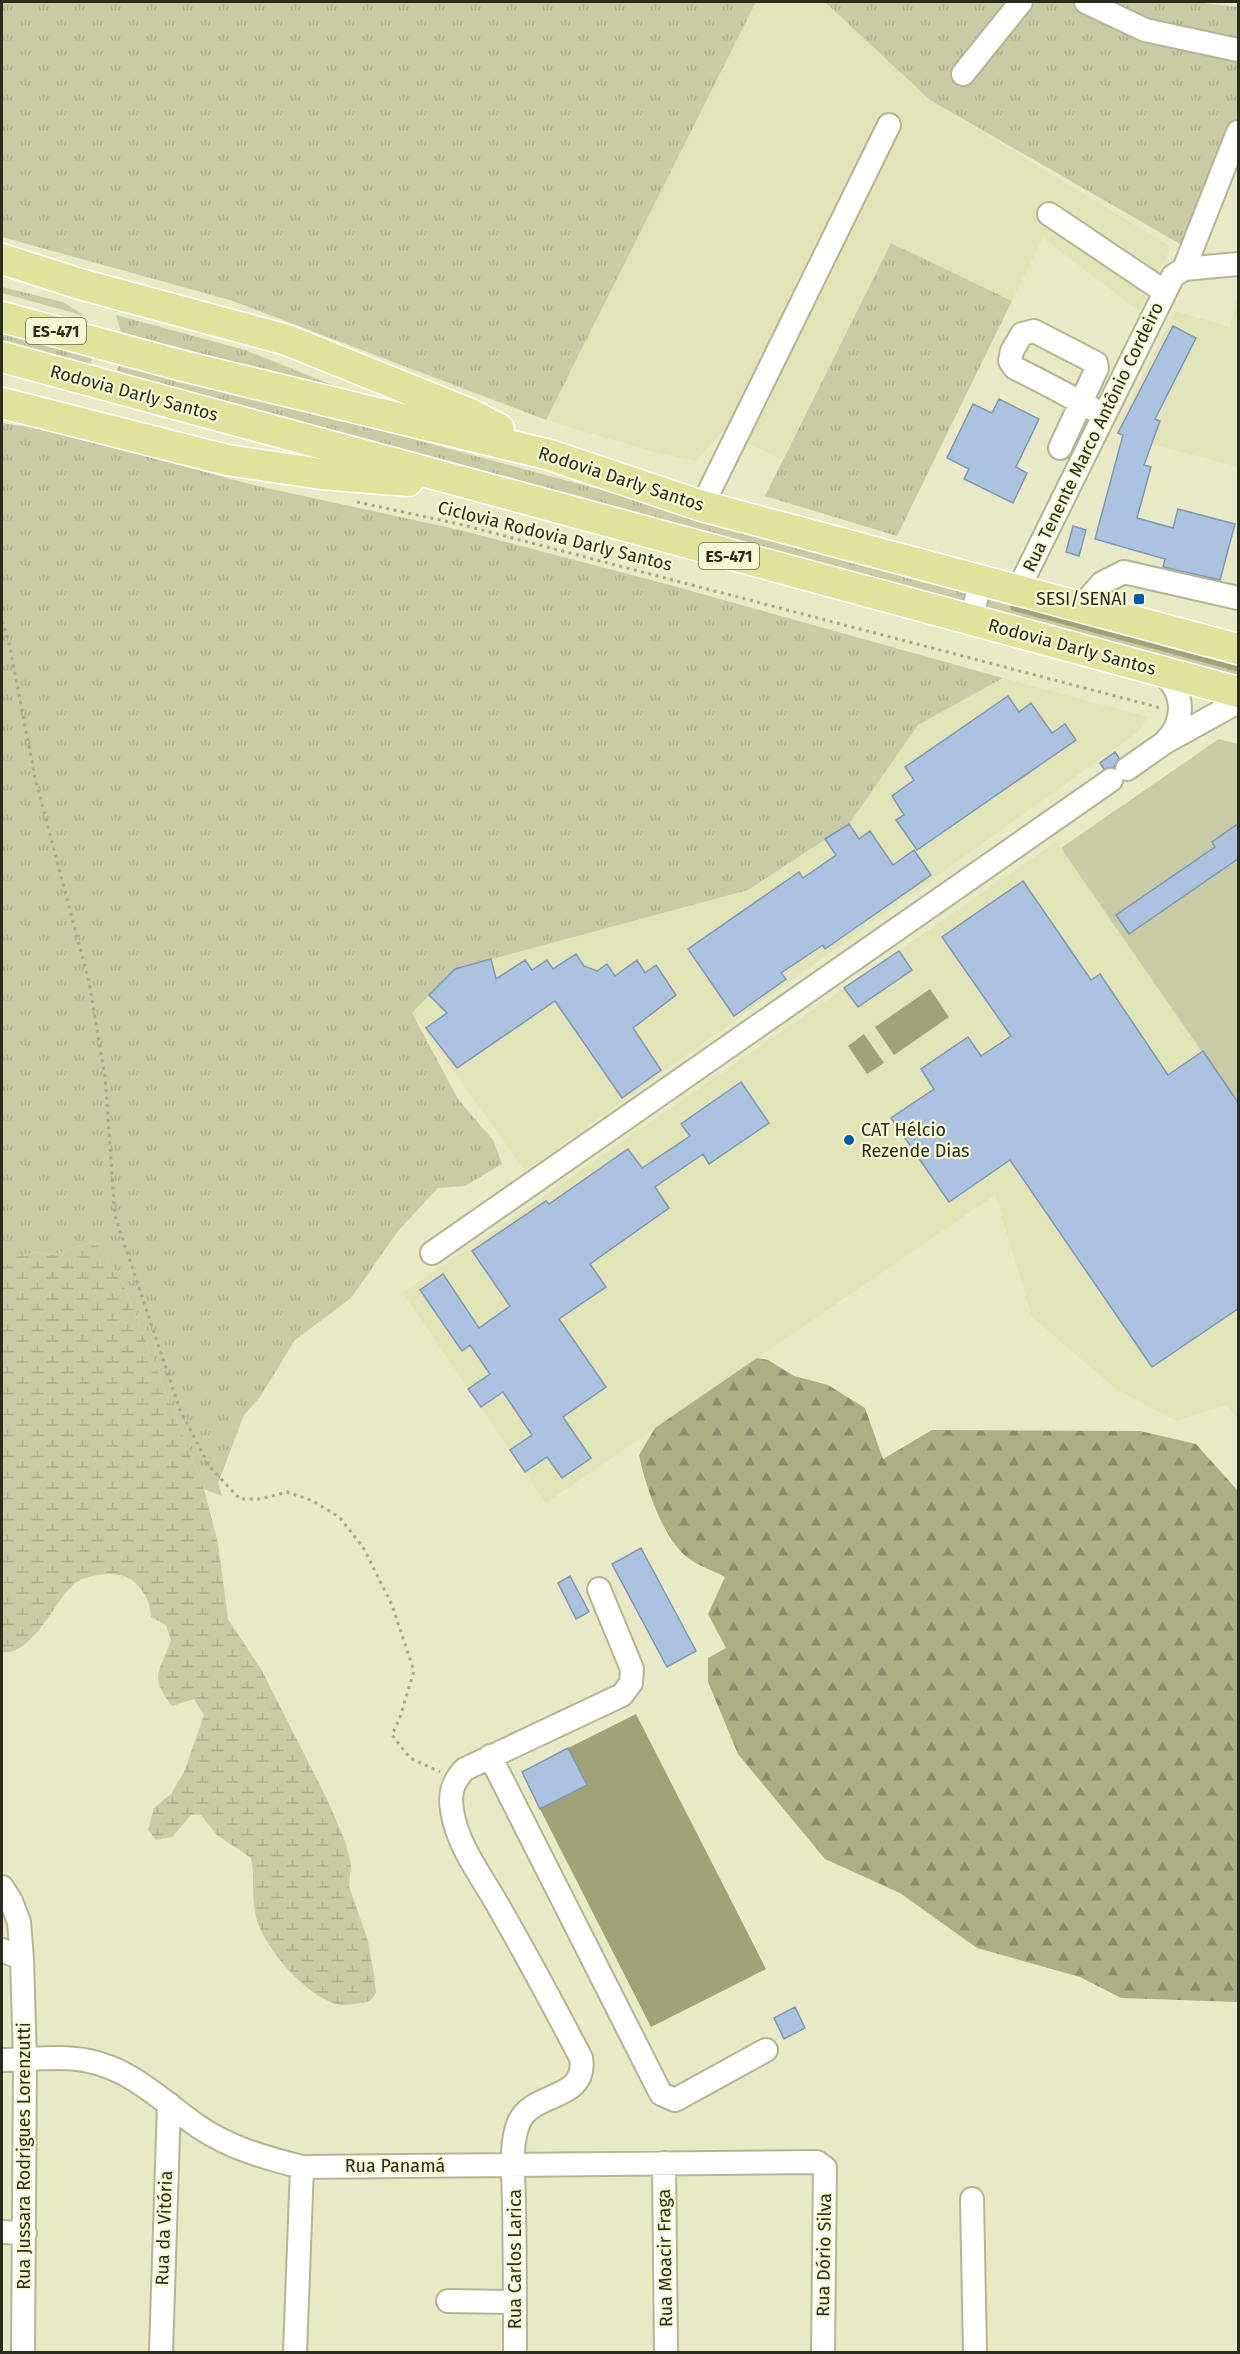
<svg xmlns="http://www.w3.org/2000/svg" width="1240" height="2354" viewBox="0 0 1240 2354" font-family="'Fira Sans',sans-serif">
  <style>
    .built { fill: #e1e4b7 }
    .grass { fill: url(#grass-tufts) }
    .forest { fill: url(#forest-firs) }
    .wetland { fill: url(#wetland-marsh) }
    .park { fill: #c8cba4 }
    .water { fill: #a0a378 }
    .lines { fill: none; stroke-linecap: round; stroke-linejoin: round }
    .stream { stroke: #a0a378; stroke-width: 5 }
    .building { fill: #abc3e0; stroke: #8097b3; stroke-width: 1.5 }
    .minor-casing { stroke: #b4b693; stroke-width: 26 }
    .major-casing { stroke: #fff; stroke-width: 33 }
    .path { stroke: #a7a88c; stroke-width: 3; stroke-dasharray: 3 4.5; stroke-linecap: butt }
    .minor { stroke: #fff; stroke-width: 22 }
    .major { stroke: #e1e39d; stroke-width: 30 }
    .poi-dot { fill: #015ba9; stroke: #f5f8d3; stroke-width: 2 }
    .labels { text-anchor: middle; stroke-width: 4.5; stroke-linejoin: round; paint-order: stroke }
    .shield { fill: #f5f8d3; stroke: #686854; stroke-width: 1.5 }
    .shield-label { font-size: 16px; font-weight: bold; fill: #2b2b1e }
    .street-label { font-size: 18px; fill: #2b2b1e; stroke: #f5f8d3 }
    .poi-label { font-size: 18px; fill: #2b2b1e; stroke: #f5f8d3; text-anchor: end }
  </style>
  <defs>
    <pattern id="grass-tufts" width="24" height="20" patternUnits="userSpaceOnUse" patternTransform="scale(1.5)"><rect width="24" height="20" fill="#c8cba4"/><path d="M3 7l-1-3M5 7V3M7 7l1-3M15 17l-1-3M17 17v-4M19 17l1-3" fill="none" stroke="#acae8d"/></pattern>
    <pattern id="forest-firs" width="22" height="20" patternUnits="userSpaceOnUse" patternTransform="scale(1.5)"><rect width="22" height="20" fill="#acae84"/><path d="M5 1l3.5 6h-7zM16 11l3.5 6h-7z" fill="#8c8e6b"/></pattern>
    <pattern id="wetland-marsh" width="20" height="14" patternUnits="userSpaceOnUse" patternTransform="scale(1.5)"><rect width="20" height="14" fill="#c8cba4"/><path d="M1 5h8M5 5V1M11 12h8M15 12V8" fill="none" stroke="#acae8d"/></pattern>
  </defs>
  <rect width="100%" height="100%" fill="#e8eac6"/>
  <path class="built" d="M 756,2 L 825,2 L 930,100 L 1171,247 L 1139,311 L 1043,238 L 1012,301 L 891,243 L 782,460 L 723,431 L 696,461 L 650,451 L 546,420 Z
    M 1238,294 L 1238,467 L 1114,434 L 1175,311 L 1230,327 Z
    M 1003,678 L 1148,717 L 1138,732 L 525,1171 L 412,1013 L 455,969 L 748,890 L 849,824 L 918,725 Z
    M 1219,739 L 1238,744 L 1238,1419 L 1226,1405 L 1176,1421 L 1116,1389 L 1032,1317 L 995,1195 L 546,1503 L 403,1293 L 1056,842 L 1061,848 Z"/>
  <path class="grass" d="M 2,2 L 756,2 L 546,420 L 230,300 L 2,237 Z
    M 825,2 L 1194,2 L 1238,7 L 1238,122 L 1194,252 L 930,100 Z
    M 891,243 L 1012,301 L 897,536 L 765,496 Z
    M 2,287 L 63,302 L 85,316 L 2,293 Z
    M 116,315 L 245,350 L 367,399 L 121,332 Z
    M 2,328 L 94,352 L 88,371 L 2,346 Z
    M 120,360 L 968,589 L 965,604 L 115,377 Z
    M 2,423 L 54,431 L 253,485 L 460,530 L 670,585 L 1003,678 L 918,725 L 849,824 L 748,890 L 455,969 L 412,1013 L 458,1099 L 493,1140 L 502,1164 L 465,1186 L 438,1188 L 398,1231 L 351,1298 L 295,1340 L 260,1397 L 244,1415 L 218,1483 L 222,1496 L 204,1489 L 123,1284 L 95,1241 L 52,1255 L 37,1252 L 18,1256 L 2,1271 Z
    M 986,593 L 1238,660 L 1238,677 L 987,609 Z"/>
  <path class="forest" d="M 757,1358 L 768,1360 L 794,1376 L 828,1385 L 865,1408 L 883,1459 L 932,1430 L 1140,1431 L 1196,1444 L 1238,1491 L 1238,2002 L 1121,1998 L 1080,1977 L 977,1948 L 900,1893 L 825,1859 L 738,1754 L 708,1682 L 708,1658 L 726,1648 L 708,1614 L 725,1577 C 714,1571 701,1567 691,1560 C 664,1543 645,1485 639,1455 L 655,1428 Z"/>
  <path class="wetland" d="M 95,1241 L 123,1284 L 204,1489 L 218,1543 L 228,1619 L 261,1669 L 327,1799 L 345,1841 L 351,1864 L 349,1886 L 368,1941 L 374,1975 L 376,1993 L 370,2001 C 361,2003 351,2005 343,2005 C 310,2003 263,1946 256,1917 C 251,1896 255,1877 251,1858 L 217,1835 L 201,1815 L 191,1815 L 172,1837 L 156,1840 L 148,1830 L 154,1808 L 171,1794 L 184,1772 L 204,1715 L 194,1699 L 172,1706 C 148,1675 160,1672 171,1640 L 166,1625 L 151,1617 C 150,1601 145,1592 133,1581 C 126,1575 116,1574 107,1574 C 95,1575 82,1577 73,1585 C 54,1602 31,1657 2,1652 L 2,1271 L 17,1256 L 37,1252 L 52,1255 Z"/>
  <path class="park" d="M 1219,739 L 1238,744 L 1238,1104 L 1061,848 Z"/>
  <path class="water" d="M 930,989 L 949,1017 L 894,1055 L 875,1027 Z
    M 864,1034 L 884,1063 L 867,1074 L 848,1046 Z
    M 636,1714 L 766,1969 L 651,2027 L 540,1809 L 587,1785 L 568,1748 Z"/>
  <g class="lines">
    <path class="stream" d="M 1013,608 L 1238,669"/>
  </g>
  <path class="building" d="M 1173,326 L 1196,338 L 1155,419 L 1160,421 L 1144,465 L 1151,467 L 1137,518 L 1173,528 L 1178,509 L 1235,524 L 1220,580 L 1163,567 L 1165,559 L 1095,539 L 1123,435 L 1118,433 Z
    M 999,399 L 1039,419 L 1016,467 L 1027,473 L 1013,503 L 964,479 L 969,469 L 947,458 L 973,404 L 992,413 Z
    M 1073,526 L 1086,530 L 1079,556 L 1066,552 Z
    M 1008,696 L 1019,712 L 1031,703 L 1052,733 L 1065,724 L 1076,740 L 917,850 L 896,820 L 904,815 L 892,796 L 914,780 L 905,767 Z
    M 1115,752 L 1119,758 L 1114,767 L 1104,769 L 1100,763 Z
    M 1239,823 L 1239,858 L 1129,934 L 1116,915 L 1215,847 L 1212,842 Z
    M 849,824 L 859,839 L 870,831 L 893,865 L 914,850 L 931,875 L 825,949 L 823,945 L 781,973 L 786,979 L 734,1016 L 688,949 L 799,872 L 803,878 L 836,855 L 825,839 Z
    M 1023,881 L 1091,980 L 1100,974 L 1168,1075 L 1203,1051 L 1239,1104 L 1239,1308 L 1152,1367 L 1010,1160 L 949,1202 L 891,1118 L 934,1089 L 921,1069 L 968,1037 L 981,1056 L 1011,1036 L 942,937 Z
    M 899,951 L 912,970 L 858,1007 L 844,988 Z
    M 576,954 L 584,966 L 597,971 L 607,964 L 615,976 L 637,960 L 645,973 L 656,965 L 676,995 L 633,1028 L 661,1070 L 622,1098 L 555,1001 L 457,1068 L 426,1028 L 447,1013 L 429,995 L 455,969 L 491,959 L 496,979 L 525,960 L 532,970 L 547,960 L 553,969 Z
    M 741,1082 L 769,1123 L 709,1164 L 703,1154 L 655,1187 L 669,1208 L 590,1264 L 606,1287 L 559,1319 L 606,1387 L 563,1417 L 591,1458 L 562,1478 L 547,1457 L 525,1472 L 510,1450 L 532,1435 L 503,1392 L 481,1407 L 468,1389 L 490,1374 L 470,1345 L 462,1351 L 420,1290 L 443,1274 L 479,1328 L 510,1306 L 472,1251 L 546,1201 L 549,1204 L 628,1149 L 642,1168 L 690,1136 L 681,1124 Z
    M 641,1548 L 696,1651 L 667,1667 L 612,1564 Z
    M 570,1576 L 589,1612 L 576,1619 L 558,1583 Z
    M 568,1748 L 587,1785 L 540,1809 L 522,1772 Z
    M 795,2007 L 805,2028 L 784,2039 L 774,2018 Z"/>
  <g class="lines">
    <defs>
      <path id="minor" d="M 1086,2 L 1145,30 L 1238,50
        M 963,74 L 1021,2
        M 1049,214 L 1165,292
        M 1184,269 L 1238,132
        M 1060,448 L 1097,368 L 1096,363 L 1034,331 L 1022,334 L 1012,351 L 1010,361 L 1015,368 C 1045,383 1075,399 1104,415
        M 702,506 L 889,125
        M 1018,590 L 1173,276 L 1184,269 L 1238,264
        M 1081,607 L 1102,583 L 1124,572 L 1238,598
        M 971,619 L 981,580
        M 1156,670 C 1184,686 1188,719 1165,742
        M 1127,769 L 1164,743 L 1238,702
        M 432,1253 L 1111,780
        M 490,1756 L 661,2094 L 675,2100 L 766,2050
        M 2,1887 L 11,1901 L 19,1922 L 22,1959 L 25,2060 L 23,2352
        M 2,1950 L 22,1959
        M 2,2060 C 30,2060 61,2055 89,2061 C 133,2070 163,2102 199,2127 C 230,2148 266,2158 302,2167 L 817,2162 L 825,2168 L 823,2352
        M 664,2163 L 666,2352
        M 972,2199 L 975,2352
        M 2,2232 L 25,2233
        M 448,2301 L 515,2302
        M 161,2352 L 169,2104
        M 295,2352 L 302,2167
        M 515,2352 C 515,2303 515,2254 514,2205 C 514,2179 509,2146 519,2122 C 533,2091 588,2101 581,2058 C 555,2008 528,1958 500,1909 C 483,1878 457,1846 452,1810 C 449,1793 453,1781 465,1769 L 622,1695 L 631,1683 L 632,1669 L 599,1589"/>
      <path id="major" d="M 2,259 L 80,284 L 287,340 L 470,414 L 499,429
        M 2,317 L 183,366 L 550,455 L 702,506 L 1238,649
        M 2,357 L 1238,692
        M 2,403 L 227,460 L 321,474 L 408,481"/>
    </defs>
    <use href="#minor" class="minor-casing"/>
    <use href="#major" class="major-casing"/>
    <path class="path" d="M 357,502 L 463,525 L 1161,708
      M 2,621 L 9,643 L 36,782 L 89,982 L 105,1077 L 115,1216 L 180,1410 L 209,1466 L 240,1499 L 260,1499 L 287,1492 L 313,1501 L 339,1517 L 363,1547 L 392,1605 L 414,1671 L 400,1717 L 392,1735 L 410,1758 L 440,1772"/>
    <use href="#minor" class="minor"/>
    <use href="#major" class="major"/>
  </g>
  <g class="poi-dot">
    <rect x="1133" y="593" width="12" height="12" rx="3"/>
    <circle cx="849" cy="1140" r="6"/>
  </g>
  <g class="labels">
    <g class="shield">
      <rect x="26" y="318" width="60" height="26" rx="4.5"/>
      <rect x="699" y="543" width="60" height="26" rx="4.5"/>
    </g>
    <g class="shield-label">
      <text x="56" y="337">ES-471</text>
      <text x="729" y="562">ES-471</text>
    </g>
    <g class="street-label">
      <text transform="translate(134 393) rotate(15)" y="6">Rodovia Darly Santos</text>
      <text transform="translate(1093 437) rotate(-64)" y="6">Rua Tenente Marco Antônio Cordeiro</text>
      <text transform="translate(621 479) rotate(18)" y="6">Rodovia Darly Santos</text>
      <text transform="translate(555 536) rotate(14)" y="6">Ciclovia Rodovia Darly Santos</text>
      <text transform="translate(1072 647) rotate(15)" y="6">Rodovia Darly Santos</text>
      <text transform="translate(24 2156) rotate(-90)" y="6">Rua Jussara Rodrigues Lorenzutti</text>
      <text x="395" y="2172">Rua Panamá</text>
      <text transform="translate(164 2228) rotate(-88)" y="6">Rua da Vitória</text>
      <text transform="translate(824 2255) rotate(-89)" y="6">Rua Dório Silva</text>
      <text transform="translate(665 2258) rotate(-91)" y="6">Rua Moacir Fraga</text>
      <text transform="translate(515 2259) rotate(-90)" y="6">Rua Carlos Larica</text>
    </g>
    <g class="poi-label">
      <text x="1127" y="605">SESI/SENAI</text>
      <text x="861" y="1136" text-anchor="start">CAT Hélcio<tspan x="861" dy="21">Rezende Dias</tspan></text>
    </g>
  </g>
  <rect width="1240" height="2354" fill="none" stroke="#2b2b1e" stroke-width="6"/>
</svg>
